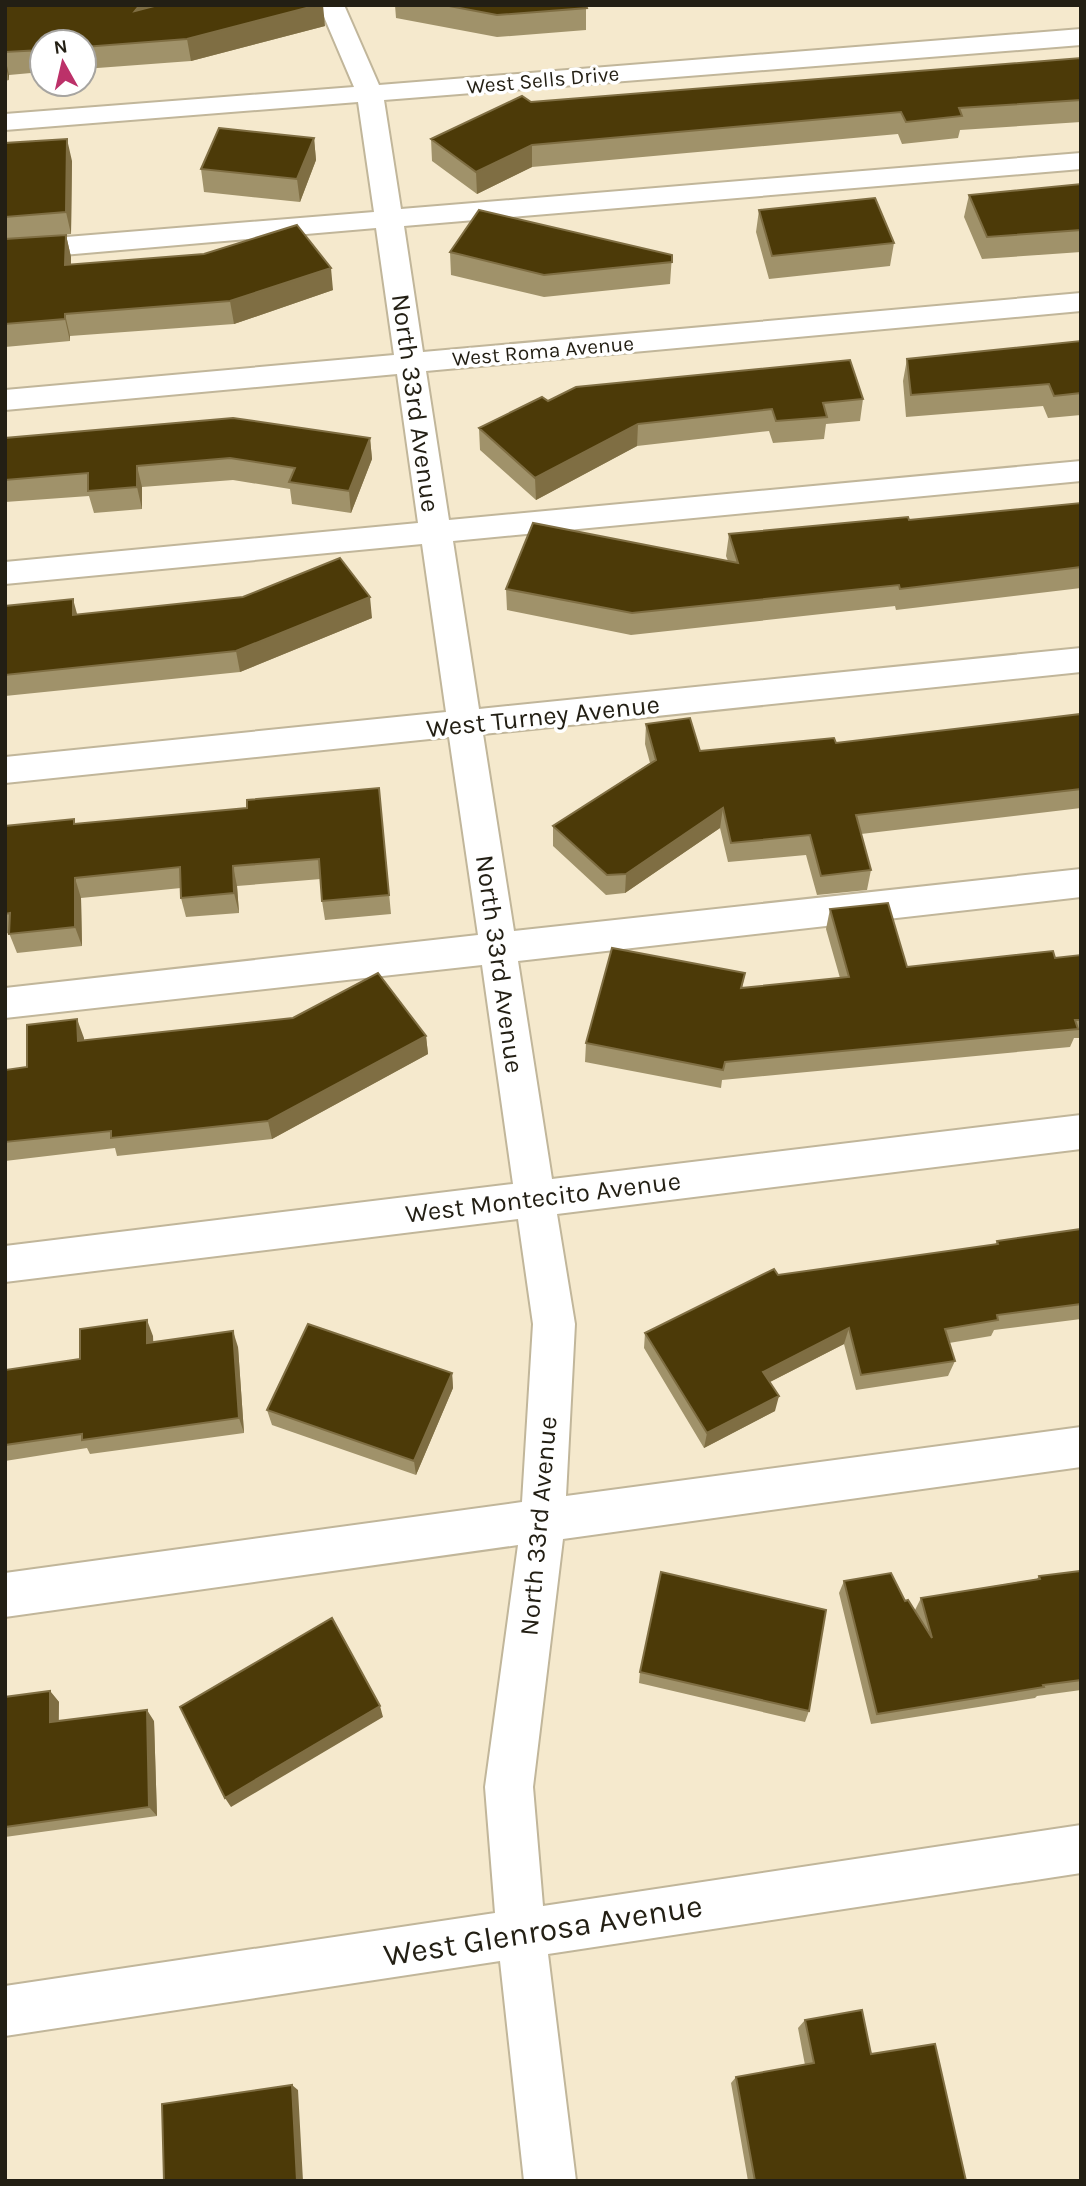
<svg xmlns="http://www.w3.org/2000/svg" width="1086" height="2186" viewBox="0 0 1086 2186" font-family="Karla,sans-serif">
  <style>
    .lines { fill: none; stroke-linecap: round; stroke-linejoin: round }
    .minor-casing { stroke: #c1b69a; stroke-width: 4 }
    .minor { fill: #fff; fill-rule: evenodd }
    .wall { fill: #a0926a }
    .shaded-wall { fill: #7f6e43 }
    .building { fill: #4c3a08; stroke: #7f6e43; stroke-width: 2 }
    .labels { text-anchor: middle; stroke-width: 7; stroke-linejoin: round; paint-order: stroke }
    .far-street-label { font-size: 21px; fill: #231f14; stroke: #fff }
    .street-label { font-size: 26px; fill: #231f14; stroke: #fff }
    .near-street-label { font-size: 32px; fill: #231f14; stroke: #fff }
  </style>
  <rect width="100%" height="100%" fill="#f5e9cd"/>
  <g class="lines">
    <defs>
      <path id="minor" d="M 319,5 L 344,5 L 379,85 L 1081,29 L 1081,45 L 384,100 L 401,209 L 1081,153 L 1081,169 L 404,226 L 423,352 L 1081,293 L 1081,311 L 426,371 L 449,520 L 1081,461 L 1081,481 L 453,541 L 479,709 L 1081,648 L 1081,672 L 483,734 L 514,931 L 1081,869 L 1081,897 L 518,961 L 552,1179 L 1081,1115 L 1081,1149 L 557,1214 L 575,1324 L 566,1496 L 1081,1427 L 1081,1467 L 563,1539 L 533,1787 L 543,1906 L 1081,1825 L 1081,1873 L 548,1954 L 576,2181 L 524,2181 L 500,1961 L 5,2036 L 5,1986 L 495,1913 L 485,1787 L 518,1545 L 5,1617 L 5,1573 L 522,1502 L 533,1324 L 518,1219 L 5,1282 L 5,1246 L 513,1184 L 482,965 L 5,1018 L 5,988 L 478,935 L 449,737 L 5,783 L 5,757 L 446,712 L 422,544 L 5,584 L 5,562 L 418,523 L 397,374 L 5,410 L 5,390 L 394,355 L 376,228 L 5,260 L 5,242 L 374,212 L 358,102 L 5,130 L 5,114 L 354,87 Z"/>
    </defs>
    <use href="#minor" class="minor-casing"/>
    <use href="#minor" class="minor"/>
  </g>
  <path class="wall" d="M 5,5 L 325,26 L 191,61 L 84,69 L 84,42 L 42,42 L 42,72 L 9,75 L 9,80 L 5,81 Z
    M 395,5 L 586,5 L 586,30 L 497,37 L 396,18 Z
    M 1081,58 L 1081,122 L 960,130 L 958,138 L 902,144 L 898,134 L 532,167 L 477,194 L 432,161 L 431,139 L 531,102 Z
    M 314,138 L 316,160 L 300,202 L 204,192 L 201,169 Z
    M 5,143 L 72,161 L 71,234 L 39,237 L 66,235 L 71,257 L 71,265 L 333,290 L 234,324 L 70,336 L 70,341 L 5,347 Z
    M 1081,184 L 1081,252 L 982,259 L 964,217 L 969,195 Z
    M 759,210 L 894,243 L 890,266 L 769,279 L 756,232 Z
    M 450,252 L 672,255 L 670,284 L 544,297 L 451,275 Z
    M 1081,341 L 1081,415 L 1048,418 L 1043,406 L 906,417 L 903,381 L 907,359 Z
    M 863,399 L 860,421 L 826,424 L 824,439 L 773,443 L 769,431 L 637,446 L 536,500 L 480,450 L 479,428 L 548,401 Z
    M 5,438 L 370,438 L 372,459 L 351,513 L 292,504 L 290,489 L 233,480 L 142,487 L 142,509 L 94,513 L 89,496 L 5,502 Z
    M 1081,503 L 1081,588 L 896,610 L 895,606 L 631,635 L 507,610 L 506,589 L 728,561 L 726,556 L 729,534 L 909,520 Z
    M 5,606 L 77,615 L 372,618 L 240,672 L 5,696 Z
    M 1081,714 L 1081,808 L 861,834 L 871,870 L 867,890 L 817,895 L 806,855 L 728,862 L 720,828 L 625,893 L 606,895 L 553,846 L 553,826 L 650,763 L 645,744 L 646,724 L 700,751 L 836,743 Z
    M 379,788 L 391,914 L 325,920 L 322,901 L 321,879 L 237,886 L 239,913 L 186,917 L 181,898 L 181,888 L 81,898 L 82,946 L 17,953 L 9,933 L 5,934 L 5,826 L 76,824 L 247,808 Z
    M 830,909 L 907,967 L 1055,958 L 1081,955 L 1081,1038 L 1074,1038 L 1070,1047 L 722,1080 L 721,1088 L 585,1062 L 586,1043 L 745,973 L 742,988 L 840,978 L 826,929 Z
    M 426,1036 L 428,1054 L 272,1139 L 117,1156 L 115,1148 L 5,1161 L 5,1070 L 27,1067 L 84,1038 L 84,1041 Z
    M 1081,1229 L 1081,1319 L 994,1330 L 991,1336 L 949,1343 L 955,1361 L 948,1376 L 856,1390 L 844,1344 L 770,1382 L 775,1411 L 704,1448 L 644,1348 L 645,1333 L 778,1275 L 995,1245 L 997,1241 Z
    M 153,1336 L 153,1342 L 238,1347 L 244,1433 L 90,1454 L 87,1448 L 5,1461 L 5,1370 L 80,1359 Z
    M 452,1373 L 453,1388 L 416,1475 L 272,1425 L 267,1410 Z
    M 1081,1571 L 1081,1690 L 1037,1696 L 1035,1698 L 871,1724 L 839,1593 L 844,1581 L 905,1601 L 915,1610 L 921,1598 L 1037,1579 L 1039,1576 Z
    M 640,1672 L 809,1711 L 805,1722 L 639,1683 Z
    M 50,1691 L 59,1702 L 59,1721 L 154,1721 L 157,1816 L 5,1837 L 5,1697 Z
    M 805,2020 L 871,2054 L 966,2181 L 748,2181 L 731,2083 L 736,2077 L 805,2065 L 798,2028 Z"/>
  <path class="shaded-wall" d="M 140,5 L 163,5 L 135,11 Z
    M 317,5 L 323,5 L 325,26 L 191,61 L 187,39 Z
    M 5,57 L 9,75 L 9,80 L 5,63 Z
    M 314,138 L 316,160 L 300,202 L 297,179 Z
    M 67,139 L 72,161 L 71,234 L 66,212 Z
    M 532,145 L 532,167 L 477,194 L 476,172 Z
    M 66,235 L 71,257 L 71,287 L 65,265 Z
    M 331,268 L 333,290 L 234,324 L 230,301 Z
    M 65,314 L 70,336 L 70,341 L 65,319 Z
    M 638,424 L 637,446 L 536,500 L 535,478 Z
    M 370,438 L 372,459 L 351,513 L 349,491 Z
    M 137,466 L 142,487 L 142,509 L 137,487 Z
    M 370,597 L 372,618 L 240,672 L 236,651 Z
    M 73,599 L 79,621 L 73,615 Z
    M 723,808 L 720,828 L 625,893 L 626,874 Z
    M 233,866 L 237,886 L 239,913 L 234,893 Z
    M 75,878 L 81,898 L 82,946 L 75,927 Z
    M 77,1019 L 84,1038 L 84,1060 L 78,1041 Z
    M 426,1036 L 428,1054 L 272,1139 L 268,1121 Z
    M 147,1320 L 153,1336 L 154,1358 L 147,1343 Z
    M 849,1328 L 844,1344 L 760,1387 L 763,1372 Z
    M 233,1331 L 238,1347 L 244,1433 L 239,1418 Z
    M 452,1373 L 453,1388 L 416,1475 L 414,1461 Z
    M 779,1396 L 775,1411 L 704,1448 L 707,1433 Z
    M 50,1691 L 59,1702 L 58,1732 L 50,1722 Z
    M 380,1706 L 383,1717 L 231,1807 L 225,1798 Z
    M 147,1710 L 154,1721 L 157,1816 L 149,1807 Z
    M 292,2085 L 298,2090 L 303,2181 L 297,2181 Z"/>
  <path class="building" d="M 5,5 L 140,5 L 135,11 L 158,5 L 318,5 L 187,39 L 84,47 L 84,42 L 42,42 L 42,50 L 5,52 Z
    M 444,5 L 586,5 L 587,8 L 497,15 Z
    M 1081,58 L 1081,100 L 959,108 L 962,116 L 906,122 L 901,112 L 532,145 L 476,172 L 431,139 L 522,96 L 531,102 Z
    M 219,128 L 314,138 L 297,179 L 201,169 Z
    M 67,139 L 66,212 L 5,217 L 5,143 Z
    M 1081,184 L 1081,230 L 987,237 L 969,195 Z
    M 875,198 L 894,243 L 772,256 L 759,210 Z
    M 479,210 L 672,255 L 672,262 L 544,275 L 450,252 Z
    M 297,225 L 331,268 L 230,301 L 65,314 L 65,319 L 5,324 L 5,239 L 66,235 L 65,265 L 204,254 Z
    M 1081,341 L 1081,393 L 1054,396 L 1049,384 L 911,395 L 907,359 Z
    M 850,360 L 863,399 L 823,403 L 827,417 L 776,421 L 772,409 L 638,424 L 535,478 L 479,428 L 542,397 L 548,401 L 576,387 Z
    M 233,418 L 370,438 L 349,491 L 289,482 L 295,468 L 230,458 L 137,466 L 137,487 L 88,491 L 88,473 L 5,480 L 5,438 Z
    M 1081,503 L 1081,567 L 900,589 L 899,585 L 632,613 L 506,589 L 533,523 L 738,563 L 729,534 L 908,517 L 909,520 Z
    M 340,558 L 370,597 L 236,651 L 5,675 L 5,606 L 73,599 L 73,615 L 243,597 Z
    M 1081,714 L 1081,789 L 856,815 L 871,870 L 821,876 L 810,835 L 731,843 L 723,808 L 626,874 L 607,875 L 553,826 L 656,760 L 646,724 L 690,718 L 700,751 L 834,738 L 836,743 Z
    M 379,788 L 389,895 L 322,901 L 319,859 L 233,866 L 234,893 L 181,898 L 180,867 L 75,878 L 75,927 L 9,934 L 10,913 L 5,914 L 5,826 L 74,819 L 74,824 L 247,808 L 247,800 Z
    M 888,903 L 907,967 L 1053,951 L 1055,958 L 1081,955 L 1081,1020 L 1075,1020 L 1078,1029 L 725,1062 L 723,1070 L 586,1043 L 612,948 L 745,973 L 741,988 L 849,977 L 830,909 Z
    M 378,973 L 426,1036 L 268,1121 L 111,1138 L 111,1131 L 5,1142 L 5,1070 L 27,1067 L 27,1025 L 77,1019 L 78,1041 L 293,1018 Z
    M 1081,1229 L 1081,1304 L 997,1315 L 998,1320 L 945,1329 L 955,1361 L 861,1375 L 849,1328 L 763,1372 L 779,1396 L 707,1433 L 645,1333 L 774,1269 L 778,1275 L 998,1244 L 997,1241 Z
    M 147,1320 L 147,1343 L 233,1331 L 239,1418 L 82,1440 L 82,1434 L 5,1445 L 5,1370 L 80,1359 L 80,1329 Z
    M 308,1324 L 452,1373 L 414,1461 L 267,1410 Z
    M 1081,1571 L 1081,1680 L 1043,1685 L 1044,1687 L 877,1714 L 844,1581 L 891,1573 L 905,1601 L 908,1600 L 932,1638 L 921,1598 L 1040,1579 L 1039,1576 Z
    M 661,1572 L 826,1610 L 809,1711 L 640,1672 Z
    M 332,1618 L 380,1706 L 225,1798 L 180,1707 Z
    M 50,1691 L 50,1722 L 147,1710 L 149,1807 L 5,1827 L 5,1697 Z
    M 862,2010 L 871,2054 L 935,2044 L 966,2181 L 755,2181 L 736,2077 L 814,2063 L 805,2020 Z
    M 292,2085 L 297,2181 L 164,2181 L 162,2104 Z"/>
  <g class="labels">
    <g class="far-street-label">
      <text transform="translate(543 80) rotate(-5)" y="7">West Sells Drive</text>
      <text transform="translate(543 351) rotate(-5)" y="7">West Roma Avenue</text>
    </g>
    <g class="street-label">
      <text transform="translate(416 403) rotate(82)" y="9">North 33rd Avenue</text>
      <text transform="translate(543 716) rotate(-6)" y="9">West Turney Avenue</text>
      <text transform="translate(500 964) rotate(82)" y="9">North 33rd Avenue</text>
      <text transform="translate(543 1197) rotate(-7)" y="9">West Montecito Avenue</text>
      <text transform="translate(538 1526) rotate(-85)" y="9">North 33rd Avenue</text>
    </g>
    <g class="near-street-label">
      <text transform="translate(543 1930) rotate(-9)" y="11">West Glenrosa Avenue</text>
    </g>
  </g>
  <rect width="1086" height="2186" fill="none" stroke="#231f14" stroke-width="14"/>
  <g transform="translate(63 63) rotate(352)"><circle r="33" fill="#ffffff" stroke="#a7a5a1" stroke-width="2"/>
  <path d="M0-5L12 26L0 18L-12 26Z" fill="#bc3169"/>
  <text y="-10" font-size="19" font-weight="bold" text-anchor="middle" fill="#231f14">N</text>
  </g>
</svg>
